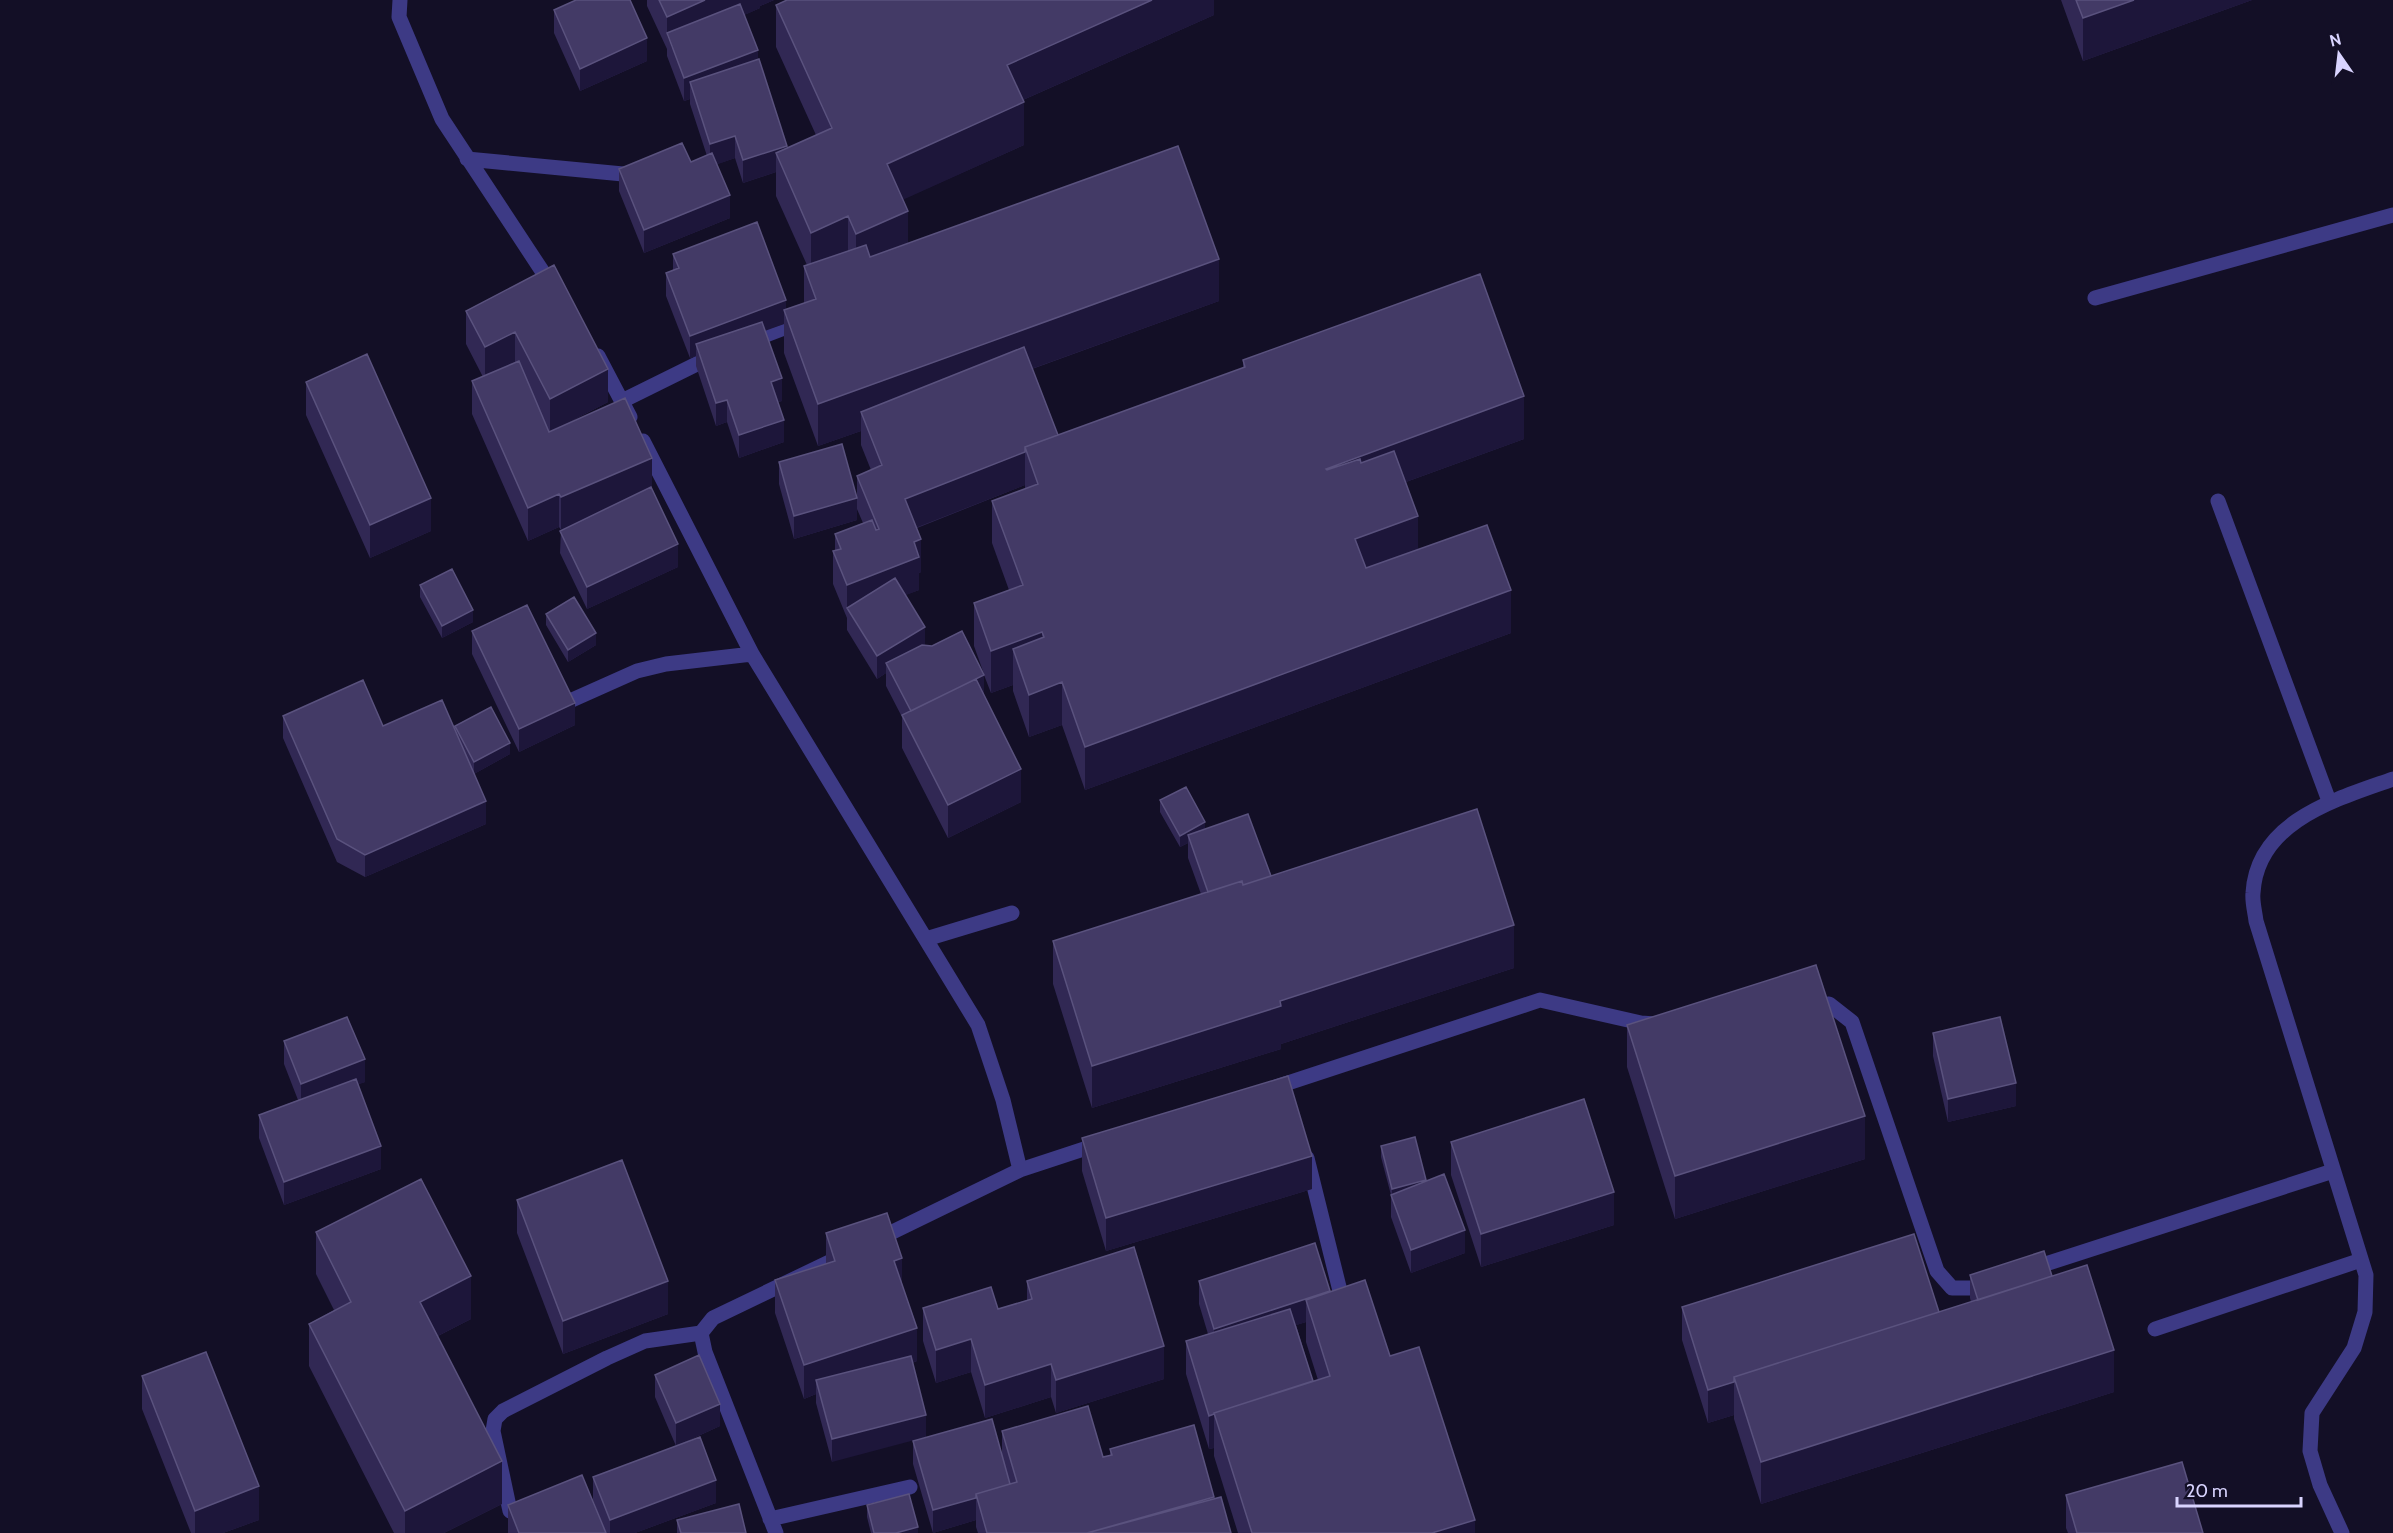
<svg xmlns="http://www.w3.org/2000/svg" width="2393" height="1533" viewBox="0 0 2393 1533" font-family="Cabin,sans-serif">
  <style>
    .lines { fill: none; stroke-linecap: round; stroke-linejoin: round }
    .minor { stroke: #3d3a85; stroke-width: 15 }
    .wall { fill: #312854; fill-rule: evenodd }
    .shaded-wall { fill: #1d163a }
    .building { fill: #433a66; stroke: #5a527e; stroke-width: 1.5 }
  </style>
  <rect width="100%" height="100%" fill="#130f26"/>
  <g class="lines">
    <path class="minor" d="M 400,0 L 399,17 L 442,119 L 554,289
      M 467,159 L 623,174
      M 2095,298 L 2393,215
      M 750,341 L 792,325 L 796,314
      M 598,356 L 630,417
      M 622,401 L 713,356
      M 643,441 L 752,654 L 978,1025 L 1003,1100 L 1020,1170
      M 2218,501 L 2329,801
      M 572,700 L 637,671 L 666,664 L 752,654
      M 926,939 L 1012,913
      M 1809,1006 L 1829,1004 L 1852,1022 L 1937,1271 L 1952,1288 L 1973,1288 L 1988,1283
      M 1270,1089 L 1540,1000 L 1641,1023 L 1655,1024
      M 1307,1158 L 1344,1307
      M 876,1240 L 1020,1170 L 1099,1144
      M 2030,1269 L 2333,1171
      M 2155,1329 L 2361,1260
      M 510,1511 L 493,1431 L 495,1419 L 503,1411 L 607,1358 L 645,1341 L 701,1333
      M 770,1519 L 910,1487
      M 776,1533 L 705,1352 L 701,1333 L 713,1318 L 844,1255
      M 2342,1533 L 2320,1485 L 2310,1451 L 2312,1413 L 2354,1348 L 2365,1312 L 2366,1275 L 2256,921 C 2255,912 2252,902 2253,893 C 2257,821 2337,799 2393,779"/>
  </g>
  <path class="wall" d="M 647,0 L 774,0 L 760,6 L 760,8 L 744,15 L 787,148 L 816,135 L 776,47 L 776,5 L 1214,0 L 1214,15 L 1023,100 L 1024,145 L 903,199 L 908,243 L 1219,301 L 1032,369 L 1058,435 L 1243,368 L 1243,360 L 1524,439 L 1406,482 L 1418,550 L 1511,633 L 1085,790 L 1062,725 L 1029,737 L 1013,691 L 1013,685 L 991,693 L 984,675 L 984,696 L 1021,802 L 948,838 L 902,748 L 902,717 L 886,686 L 886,673 L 877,679 L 847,630 L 847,618 L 833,584 L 833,551 L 835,551 L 835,534 L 863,523 L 857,509 L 857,520 L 794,539 L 779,484 L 779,462 L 857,497 L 857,476 L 871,470 L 861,445 L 861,431 L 818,446 L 784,353 L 784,324 L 765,330 L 782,401 L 778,402 L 784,442 L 739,458 L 727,422 L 716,426 L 696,366 L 696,356 L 690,358 L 666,296 L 666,273 L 673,270 L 673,254 L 786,309 L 804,303 L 804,266 L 807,265 L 776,196 L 776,172 L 743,183 L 735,158 L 717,164 L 730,218 L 644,253 L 619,191 L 619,169 L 691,162 L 707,156 L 690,104 L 690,99 L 684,101 L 667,56 L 667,49 L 647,6 ZM 1025,485 L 1025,489 L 992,501 L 992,543 L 1009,590 L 974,603 L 974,646 L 984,674 L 932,646 L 925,645 L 905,595 L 919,590 L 919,573 L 921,572 L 917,528 Z
    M 2061,0 L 2252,0 L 2083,61 Z
    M 554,10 L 647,61 L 580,91 L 554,33 Z
    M 554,265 L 608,402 L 558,428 L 652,489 L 678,567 L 587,609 L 560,553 L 561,530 L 559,527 L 528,541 L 472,414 L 472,381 L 483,377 L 466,344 L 466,311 Z
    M 306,382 L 431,531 L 370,558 L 306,415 Z
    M 420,585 L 473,622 L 442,638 L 420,597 Z
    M 546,614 L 596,645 L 568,662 L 546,625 Z
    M 472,631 L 575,725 L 519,752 L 472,654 Z
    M 283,716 L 383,726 L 455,729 L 455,726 L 510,754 L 474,774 L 486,824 L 365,877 L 337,862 L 283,738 Z
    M 1160,800 L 1205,829 L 1271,876 L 1514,968 L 1281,1044 L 1281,1049 L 1092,1108 L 1053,984 L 1053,941 L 1201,894 L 1188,858 L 1188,843 L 1180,847 L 1160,812 Z
    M 1627,1025 L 1865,1159 L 1675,1219 L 1627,1067 Z
    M 1933,1033 L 2016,1106 L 1948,1122 L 1933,1056 Z
    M 284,1041 L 365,1082 L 358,1084 L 381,1169 L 284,1205 L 259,1138 L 259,1115 L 298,1100 L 284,1064 Z
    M 1082,1138 L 1312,1189 L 1106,1251 L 1082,1171 Z
    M 1451,1142 L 1614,1225 L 1481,1267 L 1451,1175 Z
    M 1381,1146 L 1426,1181 L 1465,1253 L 1411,1273 L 1391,1217 L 1391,1195 L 1381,1157 Z
    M 517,1200 L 668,1314 L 563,1354 L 517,1233 Z
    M 316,1232 L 471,1319 L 438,1336 L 502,1504 L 444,1533 L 394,1533 L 309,1366 L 309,1324 L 334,1310 L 316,1274 Z
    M 826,1233 L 902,1284 L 917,1361 L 912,1363 L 832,1462 L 816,1403 L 816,1394 L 804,1399 L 775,1313 L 775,1280 L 826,1264 Z
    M 1970,1275 L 2052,1276 L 2114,1392 L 1761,1504 L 1734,1419 L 1734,1415 L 1708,1423 L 1682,1340 L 1682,1307 L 1939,1312 L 1971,1302 L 1970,1298 Z
    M 1027,1281 L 1164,1379 L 1056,1413 L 1051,1397 L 985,1418 L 971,1372 L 936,1383 L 923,1341 L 923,1308 L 998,1309 L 1027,1300 Z
    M 1199,1281 L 1330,1291 L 1390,1356 L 1475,1533 L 1238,1533 L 1214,1456 L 1214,1448 L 1209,1449 L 1186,1374 L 1186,1341 L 1208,1334 L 1199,1304 ZM 1306,1322 L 1306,1342 L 1318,1380 L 1313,1381 L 1296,1325 Z
    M 655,1375 L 720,1426 L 683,1443 L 716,1503 L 635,1533 L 606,1533 L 593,1500 L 593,1477 L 676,1446 L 655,1397 Z
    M 142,1376 L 259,1520 L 223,1533 L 191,1533 L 142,1409 Z
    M 1002,1431 L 1103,1457 L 1110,1456 L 1110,1449 L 1214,1499 L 1231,1533 L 978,1533 L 976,1527 L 976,1520 L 933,1533 L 913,1464 L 913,1441 L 1002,1456 Z
    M 2066,1495 L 2203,1533 L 2068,1533 L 2066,1528 Z
    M 508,1505 L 606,1533 L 508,1533 Z
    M 867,1505 L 918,1533 L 871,1533 L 867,1517 Z
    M 677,1520 L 746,1533 L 677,1533 Z"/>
  <path class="shaded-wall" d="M 705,0 L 774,0 L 760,6 L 760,8 L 672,48 L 667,35 L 667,17 Z
    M 1152,0 L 1214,0 L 1214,15 L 1007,107 L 1007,65 Z
    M 2134,0 L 2252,0 L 2083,61 L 2083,18 Z
    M 647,38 L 647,61 L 580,91 L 580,69 Z
    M 758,50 L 758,72 L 690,82 L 690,99 L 684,101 L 684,78 Z
    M 1024,102 L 1024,145 L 887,207 L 887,164 Z
    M 735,136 L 735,158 L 710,167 L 710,144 Z
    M 787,146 L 787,169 L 776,153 L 776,172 L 743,183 L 743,160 Z
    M 730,195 L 730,218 L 644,253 L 644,230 Z
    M 908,211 L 908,253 L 856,277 L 856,234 Z
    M 848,216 L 848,259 L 811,275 L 811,233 Z
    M 1219,259 L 1219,301 L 868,428 L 861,412 L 861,431 L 818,446 L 818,404 Z
    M 786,300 L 786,318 L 784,310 L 784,324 L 699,355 L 696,344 L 696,356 L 690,358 L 690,336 Z
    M 515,332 L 515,365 L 485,380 L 485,347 Z
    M 608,369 L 608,402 L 550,432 L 550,399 Z
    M 782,378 L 782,401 L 771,404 L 771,382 Z
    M 1524,396 L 1524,439 L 1326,511 L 1326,469 Z
    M 727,400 L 727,422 L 716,426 L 716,403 Z
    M 784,420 L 784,442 L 739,458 L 739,435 Z
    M 1025,452 L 1025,485 L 905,532 L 905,499 Z
    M 652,458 L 652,491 L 561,530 L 561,497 Z
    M 559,494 L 559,527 L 528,541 L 528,508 Z
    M 431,498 L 431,531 L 370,558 L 370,525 Z
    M 857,498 L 857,520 L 794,539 L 794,516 Z
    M 1418,516 L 1418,559 L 1355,582 L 1355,539 Z
    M 921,539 L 921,572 L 919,573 L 919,590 L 853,616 L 847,608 L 847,618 L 847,585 L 914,542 Z
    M 678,544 L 678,567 L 587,609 L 587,587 Z
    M 1511,590 L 1511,633 L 1085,790 L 1085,747 Z
    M 473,610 L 473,622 L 442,638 L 442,626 Z
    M 925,627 L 925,649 L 886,663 L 886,673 L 877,679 L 877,656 Z
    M 1042,632 L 1042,675 L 1013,649 L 1013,685 L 991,693 L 991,651 Z
    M 596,633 L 596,645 L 568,662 L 568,650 Z
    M 984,675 L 984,697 L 911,734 L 911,712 Z
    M 1062,682 L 1062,725 L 1029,737 L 1029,695 Z
    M 575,703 L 575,725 L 519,752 L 519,729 Z
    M 510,743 L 510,754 L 474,774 L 474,762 Z
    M 1021,769 L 1021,802 L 948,838 L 948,805 Z
    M 486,801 L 486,824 L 365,877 L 365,855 Z
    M 1205,822 L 1205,833 L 1188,835 L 1188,843 L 1180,847 L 1180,836 Z
    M 1514,925 L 1514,968 L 1281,1044 L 1281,1049 L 1092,1108 L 1092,1066 L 1280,1001 Z
    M 365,1059 L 365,1082 L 301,1107 L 301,1084 Z
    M 2016,1083 L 2016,1106 L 1948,1122 L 1948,1099 Z
    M 1865,1116 L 1865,1159 L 1675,1219 L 1675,1176 Z
    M 381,1146 L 381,1169 L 284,1205 L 284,1182 Z
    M 1312,1156 L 1312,1189 L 1106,1251 L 1106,1218 Z
    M 1426,1180 L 1426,1192 L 1392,1200 L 1392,1189 Z
    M 1614,1192 L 1614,1225 L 1481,1267 L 1481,1234 Z
    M 1465,1230 L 1465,1253 L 1411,1273 L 1411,1250 Z
    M 902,1258 L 902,1291 L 894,1261 Z
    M 471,1276 L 471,1319 L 420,1345 L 420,1302 Z
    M 668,1281 L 668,1314 L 563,1354 L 563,1321 Z
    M 1330,1291 L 1306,1300 L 1306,1322 L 1214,1351 L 1214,1329 Z
    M 917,1328 L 917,1361 L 820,1393 L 816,1380 L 816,1394 L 804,1399 L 804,1365 Z
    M 971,1339 L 971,1372 L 936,1383 L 936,1350 Z
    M 1164,1346 L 1164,1379 L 1056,1413 L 1056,1380 Z
    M 2114,1350 L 2114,1392 L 1761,1504 L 1761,1462 Z
    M 1051,1364 L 1051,1397 L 985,1418 L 985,1385 Z
    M 1734,1382 L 1734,1415 L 1708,1423 L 1708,1390 Z
    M 720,1404 L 720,1426 L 676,1446 L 676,1423 Z
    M 926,1415 L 926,1437 L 832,1462 L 832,1439 Z
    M 1214,1415 L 1214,1448 L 1209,1449 L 1209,1416 Z
    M 502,1461 L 502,1504 L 444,1533 L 405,1533 L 405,1511 Z
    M 716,1480 L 716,1503 L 635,1533 L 610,1533 L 610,1520 Z
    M 259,1486 L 259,1520 L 223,1533 L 195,1533 L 195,1511 Z
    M 1214,1497 L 1214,1530 L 1087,1533 Z
    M 976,1498 L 976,1520 L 933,1533 L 933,1510 Z
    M 1475,1520 L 1475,1533 L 1432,1533 Z
    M 918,1527 L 918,1533 L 896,1533 Z"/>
  <path class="building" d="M 576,0 L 630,0 L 647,38 L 580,69 L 554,10 Z
    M 659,0 L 705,0 L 667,17 Z
    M 787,0 L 1152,0 L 1007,65 L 1024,102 L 887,164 L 908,211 L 856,234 L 848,216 L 811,233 L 776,153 L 832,128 L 776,5 Z
    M 2076,0 L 2134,0 L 2083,18 Z
    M 740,4 L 758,50 L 684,78 L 667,33 Z
    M 759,59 L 787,146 L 743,160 L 735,136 L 710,144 L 690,82 Z
    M 682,143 L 691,162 L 712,153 L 730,195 L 644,230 L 619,169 Z
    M 1178,146 L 1219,259 L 818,404 L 784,310 L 816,299 L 804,266 L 866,245 L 870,257 Z
    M 757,222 L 786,300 L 690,336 L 666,273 L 679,268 L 673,254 Z
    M 554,265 L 608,369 L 550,399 L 515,332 L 485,347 L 466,311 Z
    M 1480,274 L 1524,396 L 1326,469 L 1327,470 L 1360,459 L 1361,463 L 1394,451 L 1418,516 L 1355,539 L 1366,568 L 1487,525 L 1511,590 L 1085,747 L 1062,682 L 1029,695 L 1013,649 L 1044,637 L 1042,632 L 991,651 L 974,603 L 1023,585 L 992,501 L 1038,484 L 1025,447 L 1245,367 L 1243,360 Z
    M 762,322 L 782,378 L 771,382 L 784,420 L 739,435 L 727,400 L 716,403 L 696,344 Z
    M 1024,347 L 1058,435 L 1025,447 L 1025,452 L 905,499 L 921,539 L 914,542 L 919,557 L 847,585 L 833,551 L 841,549 L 835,534 L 872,520 L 876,530 L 879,529 L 857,476 L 882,465 L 861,412 Z
    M 367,354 L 431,498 L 370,525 L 306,382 Z
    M 519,361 L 549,432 L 625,398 L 652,458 L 561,497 L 559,494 L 528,508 L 472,381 Z
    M 842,444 L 857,498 L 794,516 L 779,462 Z
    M 651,487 L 678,544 L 587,587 L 560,531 Z
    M 452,569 L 473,610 L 442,626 L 420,585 Z
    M 895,578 L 925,627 L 877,656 L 847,608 Z
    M 574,597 L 596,633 L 568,650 L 546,614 Z
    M 527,605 L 575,703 L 519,729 L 472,631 Z
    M 962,631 L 984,675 L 911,711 L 886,663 L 922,645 L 932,646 Z
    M 976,679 L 1021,769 L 948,805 L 902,715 Z
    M 363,680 L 383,726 L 442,700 L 486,801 L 365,855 L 337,839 L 283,716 Z
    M 491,707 L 510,743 L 474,762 L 455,726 Z
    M 1186,787 L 1205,822 L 1180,836 L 1160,800 Z
    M 1477,809 L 1514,925 L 1280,1001 L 1281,1006 L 1092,1066 L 1053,941 L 1242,881 L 1243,885 Z
    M 1248,814 L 1271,876 L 1243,885 L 1242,881 L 1208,892 L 1188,835 Z
    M 1816,965 L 1865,1116 L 1675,1176 L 1627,1025 Z
    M 347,1017 L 365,1059 L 301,1084 L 284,1041 Z
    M 2000,1017 L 2016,1083 L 1948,1099 L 1933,1033 Z
    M 1288,1076 L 1312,1156 L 1106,1218 L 1082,1138 Z
    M 356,1079 L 381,1146 L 284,1182 L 259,1115 Z
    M 1584,1099 L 1614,1192 L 1481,1234 L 1451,1142 Z
    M 1415,1137 L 1426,1180 L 1392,1189 L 1381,1146 Z
    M 622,1160 L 668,1281 L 563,1321 L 517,1200 Z
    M 1444,1174 L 1465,1230 L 1411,1250 L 1391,1195 Z
    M 421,1179 L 471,1276 L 420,1302 L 502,1461 L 405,1511 L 309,1324 L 351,1302 L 316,1232 Z
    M 887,1213 L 902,1258 L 894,1261 L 917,1328 L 804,1365 L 775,1280 L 835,1261 L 826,1233 Z
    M 1914,1234 L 1939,1312 L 1734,1377 L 1734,1382 L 1708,1390 L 1682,1307 Z
    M 1315,1243 L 1330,1291 L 1214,1329 L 1199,1281 Z
    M 1134,1247 L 1164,1346 L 1056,1380 L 1051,1364 L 985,1385 L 971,1339 L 936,1350 L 923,1308 L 991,1287 L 998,1309 L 1032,1299 L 1027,1281 Z
    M 2044,1251 L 2052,1276 L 1978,1300 L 1970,1275 Z
    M 2087,1265 L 2114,1350 L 1761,1462 L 1734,1377 Z
    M 1365,1280 L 1390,1356 L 1419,1347 L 1475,1520 L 1432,1533 L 1252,1533 L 1214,1413 L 1330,1376 L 1306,1300 Z
    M 1290,1309 L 1313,1381 L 1214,1413 L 1214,1414 L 1209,1416 L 1186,1341 Z
    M 206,1352 L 259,1486 L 195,1511 L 142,1376 Z
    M 699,1355 L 720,1404 L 676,1423 L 655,1375 Z
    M 911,1356 L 926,1415 L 832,1439 L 816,1380 Z
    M 1088,1406 L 1103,1457 L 1112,1455 L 1110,1449 L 1194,1425 L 1214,1497 L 1087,1533 L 987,1533 L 976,1494 L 1017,1482 L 1002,1431 Z
    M 992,1419 L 1010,1484 L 976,1494 L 976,1498 L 933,1510 L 913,1441 Z
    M 700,1437 L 716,1480 L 610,1520 L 593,1477 Z
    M 2182,1462 L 2203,1533 L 2077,1533 L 2066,1495 Z
    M 582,1475 L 606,1533 L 519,1533 L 508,1505 Z
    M 909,1494 L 918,1527 L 896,1533 L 874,1533 L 867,1505 Z
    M 1221,1497 L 1231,1533 L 1087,1533 Z
    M 739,1504 L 746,1533 L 681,1533 L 677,1520 Z"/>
  <g transform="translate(2339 54) rotate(346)" stroke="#130f26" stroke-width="4.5" paint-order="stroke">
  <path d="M0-4.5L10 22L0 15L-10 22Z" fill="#d9d4ff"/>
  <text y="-9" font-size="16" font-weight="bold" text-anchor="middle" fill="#d9d4ff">N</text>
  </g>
  <path d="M2177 1497v9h124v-9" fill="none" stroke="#d9d4ff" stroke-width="3"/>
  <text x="2186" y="1497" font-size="18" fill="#d9d4ff" stroke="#130f26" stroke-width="4.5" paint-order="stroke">20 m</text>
</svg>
